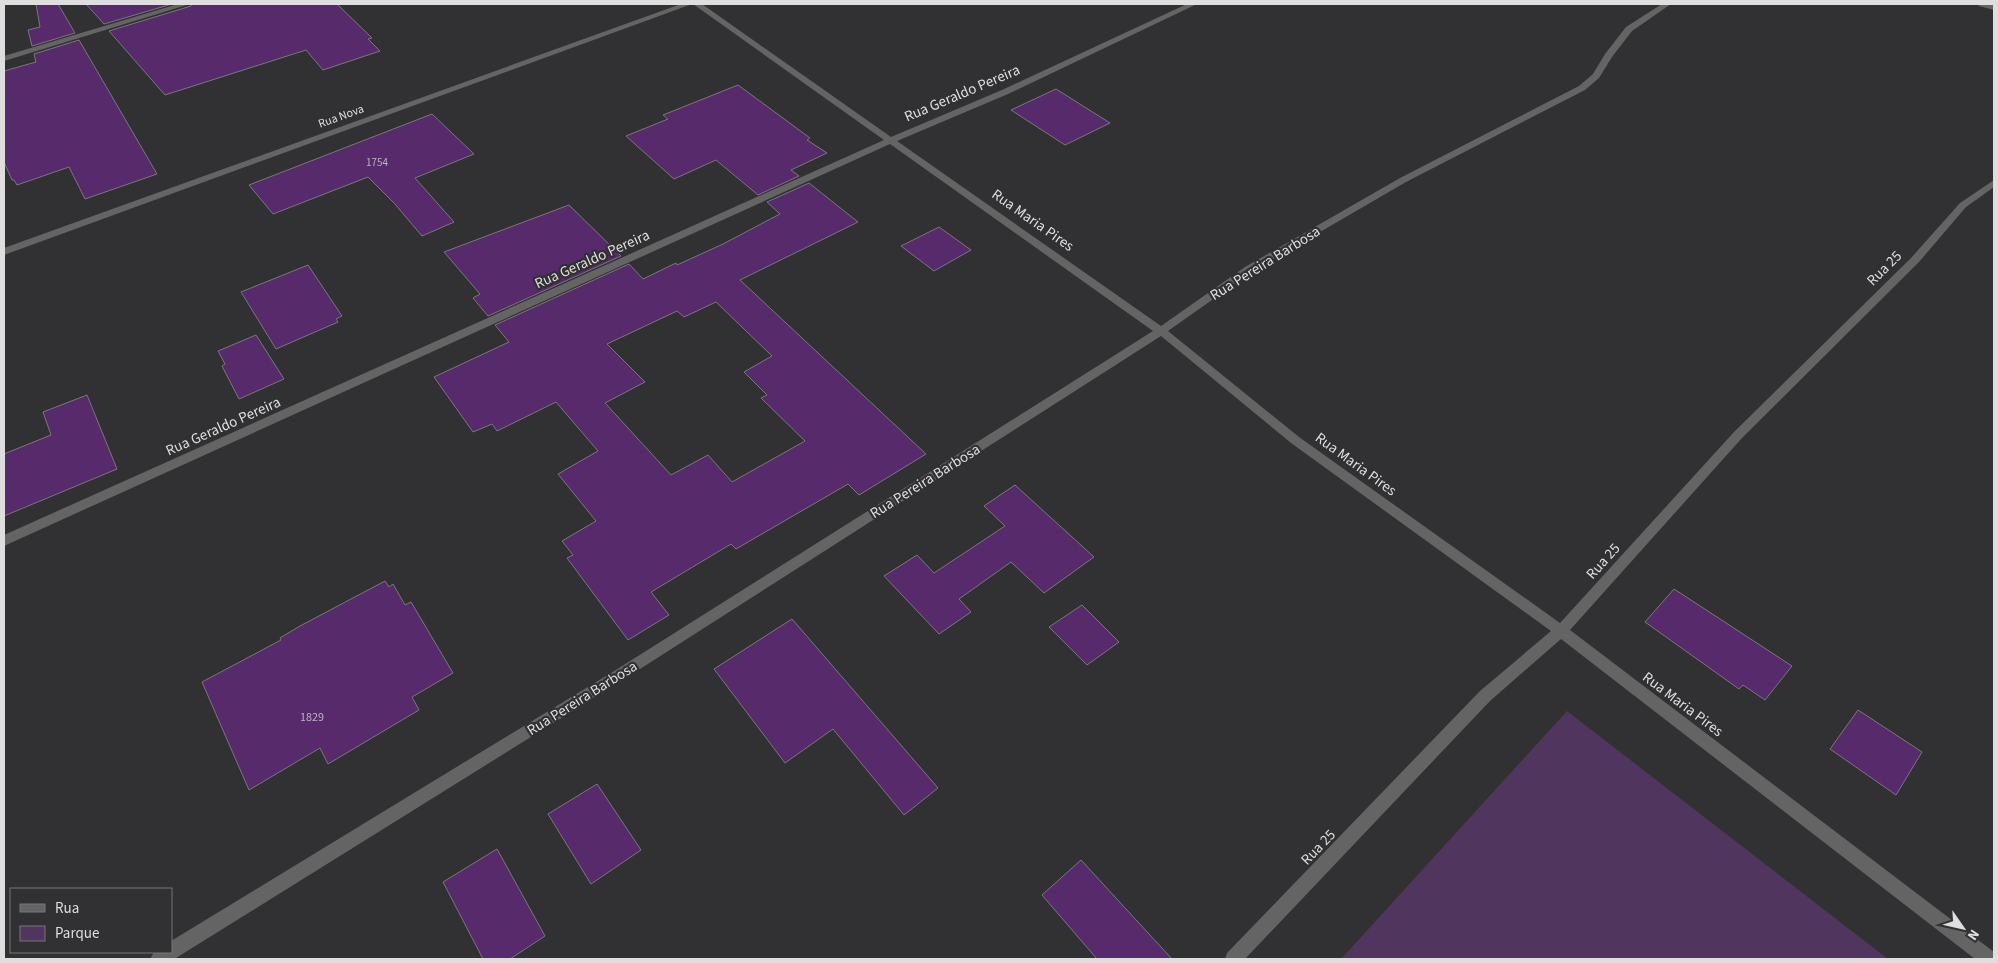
<svg xmlns="http://www.w3.org/2000/svg" width="1998" height="963" viewBox="0 0 1998 963" font-family="'Source Sans 3',sans-serif">
  <style>
    .green { fill: #50365e }
    .building { fill: #562a6b; stroke: #79787a; fill-rule: evenodd }
    .lines { fill: none; stroke-linecap: round; stroke-linejoin: round }
    .street { fill: #656465; fill-rule: evenodd }
    .labels { text-anchor: middle; stroke-width: 4.5; stroke-linejoin: round; paint-order: stroke }
    .far-number-label { font-size: 11px; fill: #bdb1c2 }
    .far-street-label { font-size: 12px; fill: #dfdedf; stroke: #313032 }
    .number-label { font-size: 12px; fill: #bdb1c2 }
    .street-label { font-size: 15px; fill: #dfdedf; stroke: #313032 }
  </style>
  <rect width="100%" height="100%" fill="#313032"/>
  <path class="green" d="M 1567,711 L 1888,959 L 1341,959 Z"/>
  <path class="building" d="M 36,4 L 58,4 L 75,33 L 32,46 L 28,30 L 40,27 Z
    M 86,4 L 172,4 L 104,24 Z
    M 192,4 L 337,4 L 372,38 L 368,39 L 380,51 L 323,70 L 306,50 L 165,95 L 109,31 L 191,6 Z
    M 79,40 L 157,174 L 85,199 L 69,167 L 17,185 L 14,180 L 12,180 L 4,162 L 4,71 L 36,62 L 34,54 Z
    M 738,85 L 810,138 L 807,140 L 827,153 L 791,170 L 799,176 L 758,195 L 716,160 L 674,179 L 626,136 L 668,119 L 663,115 Z
    M 1056,89 L 1110,123 L 1065,145 L 1011,110 Z
    M 432,114 L 474,154 L 415,178 L 454,222 L 422,236 L 394,203 L 368,177 L 273,214 L 249,185 Z
    M 809,183 L 858,222 L 740,280 L 926,454 L 859,495 L 848,484 L 736,549 L 731,544 L 651,592 L 669,615 L 628,640 L 567,558 L 573,555 L 562,541 L 596,521 L 558,474 L 598,451 L 556,402 L 497,431 L 492,424 L 473,432 L 434,377 L 509,342 L 495,325 L 629,264 L 643,279 L 676,263 L 677,265 L 723,244 L 780,214 L 767,202 ZM 716,302 L 772,356 L 744,372 L 767,395 L 761,398 L 805,441 L 732,482 L 708,455 L 671,475 L 605,403 L 645,382 L 607,344 L 677,311 L 684,317 Z
    M 569,205 L 621,256 L 488,316 L 473,298 L 480,294 L 444,252 Z
    M 939,227 L 971,250 L 934,271 L 901,246 Z
    M 308,265 L 342,316 L 336,319 L 338,322 L 276,349 L 241,292 Z
    M 256,335 L 284,379 L 239,399 L 222,366 L 225,364 L 218,351 Z
    M 87,395 L 117,469 L 4,516 L 4,454 L 51,435 L 43,412 Z
    M 1015,485 L 1094,557 L 1044,593 L 1011,562 L 959,599 L 971,612 L 939,634 L 884,576 L 917,555 L 934,573 L 1005,526 L 984,506 Z
    M 385,581 L 389,587 L 393,584 L 405,605 L 411,602 L 453,673 L 412,697 L 419,710 L 328,764 L 320,748 L 249,790 L 202,682 L 281,640 L 280,638 L 300,626 Z
    M 1674,589 L 1792,666 L 1765,700 L 1743,685 L 1739,689 L 1645,622 Z
    M 1082,605 L 1119,642 L 1087,665 L 1049,627 Z
    M 792,619 L 938,788 L 904,815 L 833,729 L 785,763 L 714,669 Z
    M 1858,710 L 1922,752 L 1896,795 L 1830,749 Z
    M 597,784 L 641,850 L 591,884 L 548,814 Z
    M 497,849 L 545,936 L 510,959 L 483,959 L 443,882 Z
    M 1081,860 L 1172,959 L 1097,959 L 1042,895 Z"/>
  <g class="lines">
    <path class="street" d="M 178,4 L 190,4 L 4,61 L 4,56 Z
      M 681,4 L 692,4 L 4,255 L 4,248 Z
      M 693,4 L 702,4 L 891,137 L 1002,90 L 1187,4 L 1197,4 L 1008,94 L 897,141 L 1161,326 L 1245,267 L 1400,178 L 1579,86 L 1593,74 L 1605,54 L 1626,27 L 1662,4 L 1671,4 L 1632,31 L 1612,57 L 1599,78 L 1585,90 L 1406,182 L 1253,271 L 1168,331 L 1299,437 L 1560,623 L 1734,432 L 1911,258 L 1960,203 L 1994,180 L 1994,187 L 1966,207 L 1919,262 L 1742,438 L 1570,630 L 1994,952 L 1994,959 L 1975,959 L 1561,639 L 1490,701 L 1245,959 L 1225,959 L 1227,953 L 1480,691 L 1551,631 L 1291,443 L 1161,336 L 629,676 L 176,958 L 150,959 L 154,952 L 171,952 L 171,941 L 619,668 L 1153,331 L 890,144 L 4,546 L 4,535 L 884,140 Z
      M 1978,4 L 1994,5 L 1994,10 L 1979,6 Z"/>
  </g>
  <g class="labels">
    <g class="far-number-label">
      <text x="377" y="166">1754</text>
    </g>
    <g class="far-street-label">
      <text transform="translate(341 116) rotate(-20)" y="4">Rua Nova</text>
    </g>
    <g class="number-label">
      <text x="312" y="721">1829</text>
    </g>
    <g class="street-label">
      <text transform="translate(962 93) rotate(-23)" y="5">Rua Geraldo Pereira</text>
      <text transform="translate(1033 220) rotate(35)" y="5">Rua Maria Pires</text>
      <text transform="translate(592 259) rotate(-24)" y="5">Rua Geraldo Pereira</text>
      <text transform="translate(1265 263) rotate(-32)" y="5">Rua Pereira Barbosa</text>
      <text transform="translate(1884 268) rotate(-45)" y="5">Rua 25</text>
      <text transform="translate(223 426) rotate(-24)" y="5">Rua Geraldo Pereira</text>
      <text transform="translate(1356 464) rotate(36)" y="5">Rua Maria Pires</text>
      <text transform="translate(925 481) rotate(-32)" y="5">Rua Pereira Barbosa</text>
      <text transform="translate(1603 561) rotate(-48)" y="5">Rua 25</text>
      <text transform="translate(582 698) rotate(-32)" y="5">Rua Pereira Barbosa</text>
      <text transform="translate(1683 704) rotate(37)" y="5">Rua Maria Pires</text>
      <text transform="translate(1318 847) rotate(-46)" y="5">Rua 25</text>
    </g>
  </g>
  <rect width="1998" height="963" fill="none" stroke="#dfdedf" stroke-width="10"/>
  <rect x="10" y="888" width="162" height="65" fill="#313032" stroke="#777677"/>
  <rect x="20" y="904" width="25" height="8" fill="#656465" stroke="#777677"/>
  <text x="55" y="913" font-size="15" fill="#dfdedf">Rua</text>
  <rect x="20" y="926" width="25" height="15" fill="#50365e" stroke="#777677"/>
  <text x="55" y="938" font-size="15" fill="#dfdedf">Parque</text>
  <g transform="translate(1963 928) rotate(124)" stroke="#313032" stroke-width="4" paint-order="stroke">
  <path d="M0-4L9 19L0 12L-9 19Z" fill="#dfdedf"/>
  <text y="-8" font-size="14" font-weight="bold" text-anchor="middle" fill="#dfdedf">N</text>
  </g>
</svg>
